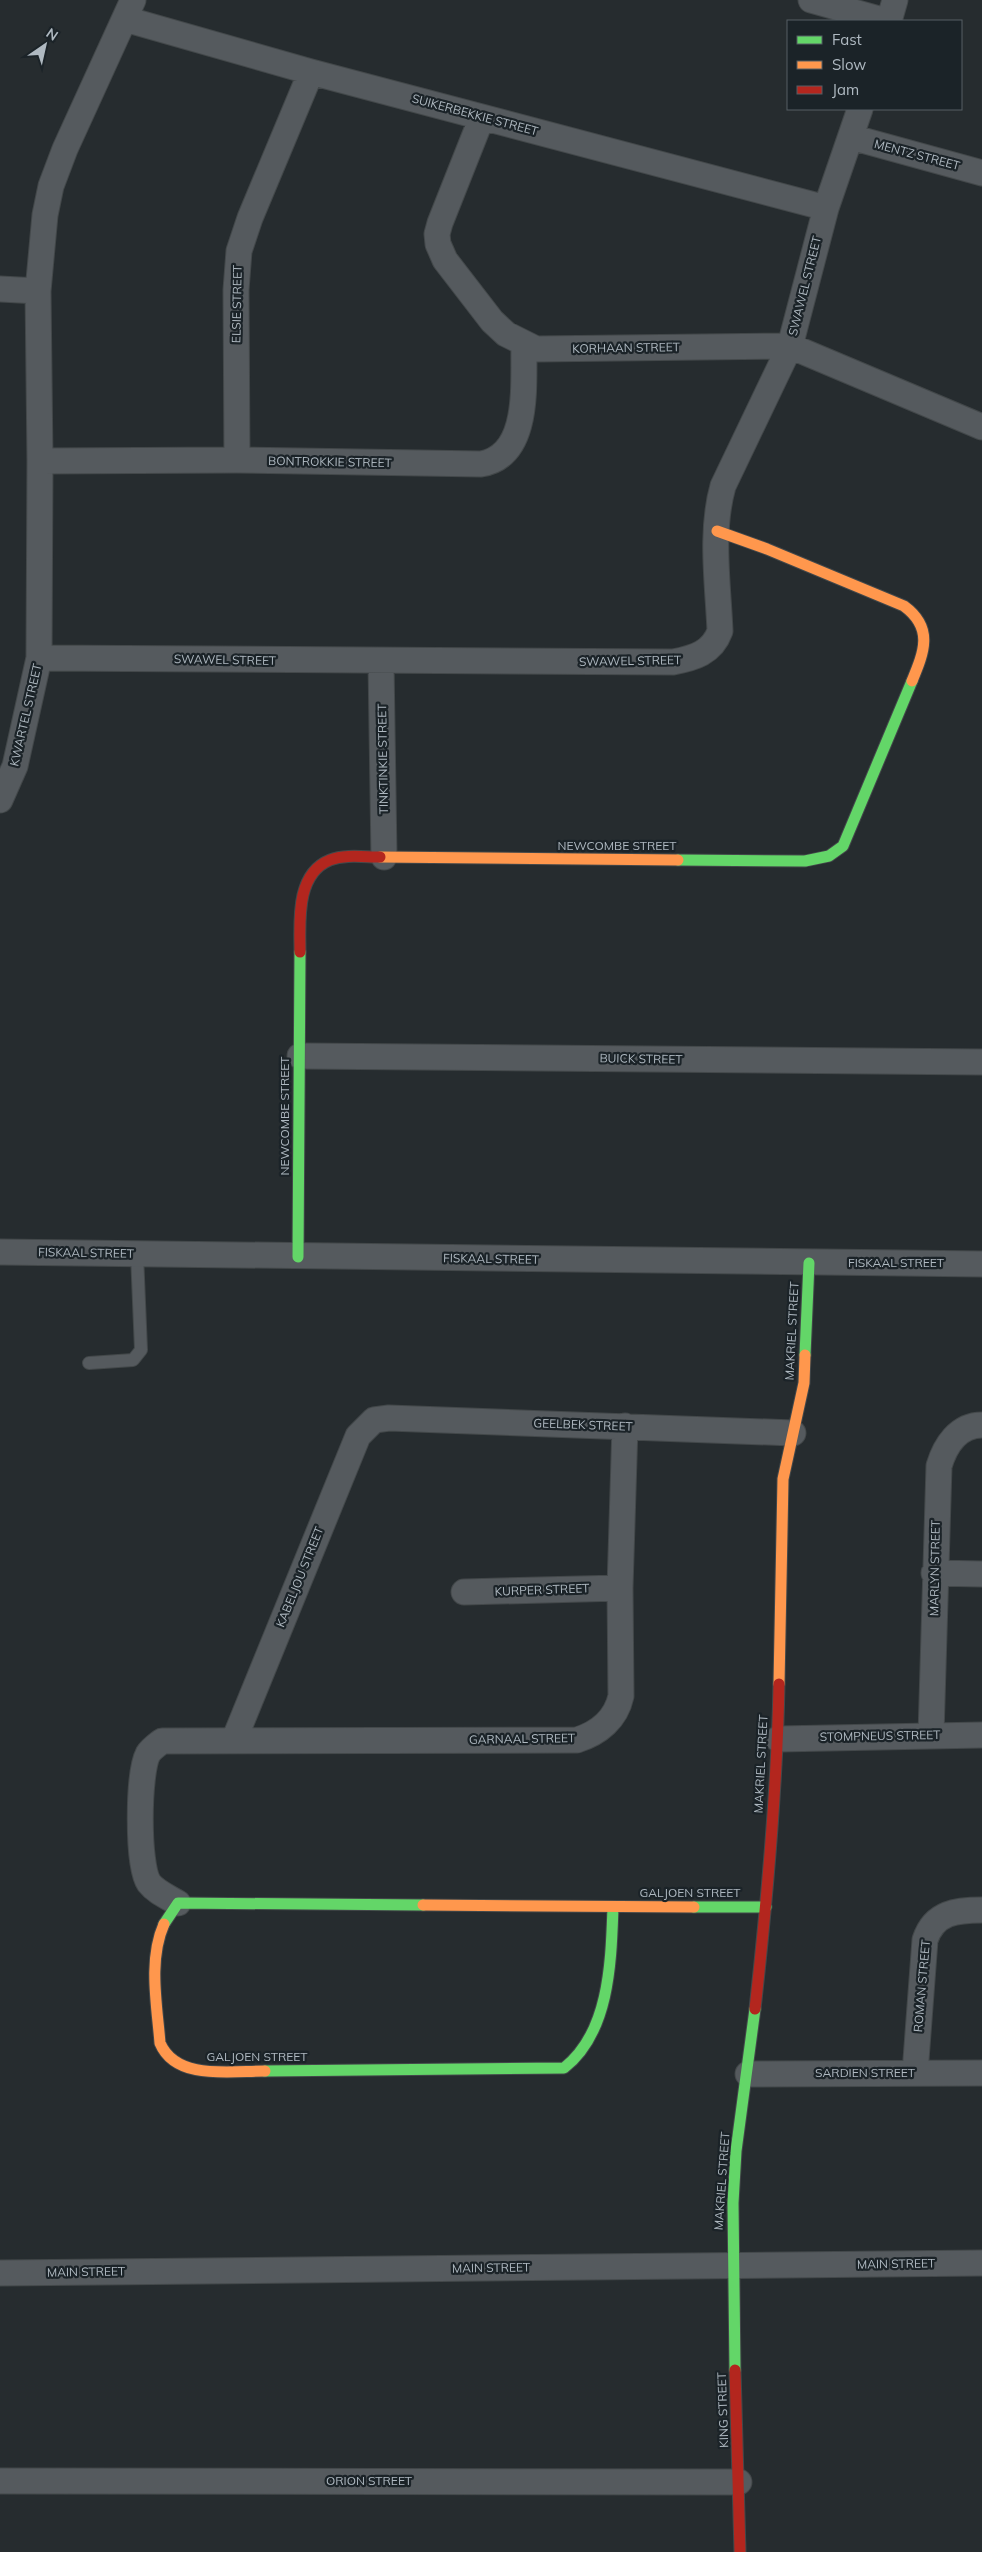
<svg xmlns="http://www.w3.org/2000/svg" width="982" height="2552" viewBox="0 0 982 2552" font-family="Mulish,sans-serif">
  <style>
    .lines { fill: none; stroke-linecap: round; stroke-linejoin: round }
    .lane-casing { stroke: #43484a; stroke-width: 14 }
    .street-casing { stroke: #43484a; stroke-width: 27 }
    .fast-casing { stroke: #43484a; stroke-width: 13 }
    .slow-casing { stroke: #43484a; stroke-width: 13 }
    .jam-casing { stroke: #43484a; stroke-width: 13 }
    .lane { stroke: #555a5e; stroke-width: 12 }
    .street { stroke: #555a5e; stroke-width: 25 }
    .fast { stroke: #63d668; stroke-width: 11 }
    .slow { stroke: #ff974d; stroke-width: 11 }
    .jam { stroke: #b3261e; stroke-width: 11 }
    .labels { text-anchor: middle; stroke-width: 4.5; stroke-linejoin: round; paint-order: stroke }
    .street-label { font-size: 12px; fill: #afb9c1; stroke: #1b2328 }
  </style>
  <rect width="100%" height="100%" fill="#262c2f"/>
  <g class="lines">
    <defs>
      <path id="lane" d="M 89,1363 L 133,1360 L 141,1350 L 137,1254"/>
      <path id="street" d="M 811,0 L 886,21
        M 125,19 L 311,72 L 826,208
        M 889,21 L 895,0
        M 482,117 L 440,223 L 437,234 L 438,244 L 445,260 L 492,321 L 506,334 L 536,349 L 790,346 L 982,427
        M 851,137 L 982,173
        M 0,289 L 38,291
        M 237,460 L 236,290 L 239,251 L 250,218 L 311,72
        M 40,461 L 237,460 L 481,464 C 531,456 523,383 524,345
        M 39,658 L 673,662 C 694,658 712,653 720,631 C 718,584 710,532 723,486 L 790,346 L 826,208 L 860,109
        M 381,662 L 384,857
        M 0,800 L 15,766 L 39,658 L 40,461 L 38,291 L 45,215 L 51,186 L 65,149 L 133,0
        M 300,1056 L 982,1062
        M 0,1252 L 982,1264
        M 934,1573 L 982,1574
        M 464,1592 L 620,1588
        M 931,1735 L 939,1466 C 945,1446 958,1425 982,1425
        M 778,1739 L 982,1735
        M 234,1740 L 358,1436 L 374,1420 L 389,1418 L 793,1433
        M 178,1903 C 168,1897 156,1892 149,1883 C 137,1865 138,1773 148,1754 C 151,1749 157,1745 162,1741 L 577,1740 C 599,1733 616,1719 621,1696 L 620,1588 L 625,1426
        M 915,2073 L 925,1940 C 934,1912 957,1910 982,1910
        M 748,2074 L 982,2073
        M 0,2273 L 982,2263
        M 0,2481 L 739,2482"/>
      <path id="fast" d="M 678,860 L 805,861 L 829,856 L 843,846 L 912,681
        M 298,1257 L 300,952
        M 805,1355 L 809,1263
        M 694,1907 L 766,1907
        M 164,1924 L 178,1903 L 423,1905
        M 265,2071 L 564,2068 C 610,2032 611,1961 613,1907
        M 735,2370 L 733,2203 L 736,2151 L 755,2009"/>
      <path id="slow" d="M 717,531 L 767,549 L 904,606 C 934,628 924,652 912,681
        M 380,857 L 678,860
        M 779,1684 L 783,1479 L 804,1383 L 805,1355
        M 423,1905 L 694,1907
        M 164,1924 C 148,1960 157,2005 160,2043 C 176,2081 231,2071 265,2071"/>
      <path id="jam" d="M 300,952 C 300,923 295,874 330,860 C 345,854 364,857 380,857
        M 755,2009 C 767,1901 777,1793 779,1684
        M 735,2370 L 740,2552"/>
    </defs>
    <use href="#lane" class="lane-casing"/>
    <use href="#street" class="street-casing"/>
    <use href="#fast" class="fast-casing"/>
    <use href="#slow" class="slow-casing"/>
    <use href="#jam" class="jam-casing"/>
    <use href="#lane" class="lane"/>
    <use href="#street" class="street"/>
    <use href="#fast" class="fast"/>
    <use href="#slow" class="slow"/>
    <use href="#jam" class="jam"/>
  </g>
  <g class="labels">
    <g class="street-label">
      <text transform="translate(475 115) rotate(15)" y="4">SUIKERBEKKIE STREET</text>
      <text transform="translate(917 155) rotate(15)" y="4">MENTZ STREET</text>
      <text transform="translate(805 286) rotate(-76)" y="4">SWAWEL STREET</text>
      <text transform="translate(237 304) rotate(-89)" y="4">ELSIE STREET</text>
      <text transform="translate(626 348) rotate(-1)" y="4">KORHAAN STREET</text>
      <text transform="translate(330 462) rotate(1)" y="4">BONTROKKIE STREET</text>
      <text transform="translate(225 660) rotate(1)" y="4">SWAWEL STREET</text>
      <text transform="translate(630 661) rotate(-1)" y="4">SWAWEL STREET</text>
      <text transform="translate(26 715) rotate(-77)" y="4">KWARTEL STREET</text>
      <text transform="translate(383 759) rotate(-91)" y="4">TINKTINKIE STREET</text>
      <text x="617" y="850">NEWCOMBE STREET</text>
      <text transform="translate(641 1059) rotate(1)" y="4">BUICK STREET</text>
      <text transform="translate(285 1116) rotate(-90)" y="4">NEWCOMBE STREET</text>
      <text transform="translate(86 1253) rotate(1)" y="4">FISKAAL STREET</text>
      <text transform="translate(491 1259) rotate(1)" y="4">FISKAAL STREET</text>
      <text x="896" y="1267">FISKAAL STREET</text>
      <text transform="translate(792 1331) rotate(-87)" y="4">MAKRIEL STREET</text>
      <text transform="translate(583 1425) rotate(2)" y="4">GEELBEK STREET</text>
      <text transform="translate(935 1568) rotate(-89)" y="4">MARLYN STREET</text>
      <text transform="translate(300 1577) rotate(-68)" y="4">KABELJOU STREET</text>
      <text transform="translate(542 1590) rotate(-2)" y="4">KURPER STREET</text>
      <text transform="translate(880 1736) rotate(-1)" y="4">STOMPNEUS STREET</text>
      <text transform="translate(522 1739) rotate(-1)" y="4">GARNAAL STREET</text>
      <text transform="translate(761 1764) rotate(-87)" y="4">MAKRIEL STREET</text>
      <text x="690" y="1897">GALJOEN STREET</text>
      <text transform="translate(922 1986) rotate(-85)" y="4">ROMAN STREET</text>
      <text x="257" y="2061">GALJOEN STREET</text>
      <text x="865" y="2077">SARDIEN STREET</text>
      <text transform="translate(722 2181) rotate(-86)" y="4">MAKRIEL STREET</text>
      <text transform="translate(896 2264) rotate(-1)" y="4">MAIN STREET</text>
      <text transform="translate(491 2268) rotate(-1)" y="4">MAIN STREET</text>
      <text transform="translate(86 2272) rotate(-1)" y="4">MAIN STREET</text>
      <text transform="translate(723 2410) rotate(-92)" y="4">KING STREET</text>
      <text x="369" y="2485">ORION STREET</text>
    </g>
  </g>
  <rect x="787" y="20" width="175" height="90" fill="#1b2328" stroke="#565f65"/>
  <rect x="797" y="36" width="25" height="8" fill="#63d668" stroke="#565f65"/>
  <text x="832" y="45" font-size="15" fill="#afb9c1">Fast</text>
  <rect x="797" y="61" width="25" height="8" fill="#ff974d" stroke="#565f65"/>
  <text x="832" y="70" font-size="15" fill="#afb9c1">Slow</text>
  <rect x="797" y="86" width="25" height="8" fill="#b3261e" stroke="#565f65"/>
  <text x="832" y="95" font-size="15" fill="#afb9c1">Jam</text>
  <g transform="translate(45 45) rotate(34)" stroke="#1b2328" stroke-width="4" paint-order="stroke">
  <path d="M0-4L9 19L0 12L-9 19Z" fill="#afb9c1"/>
  <text y="-8" font-size="14" font-weight="bold" text-anchor="middle" fill="#afb9c1">N</text>
  </g>
</svg>
